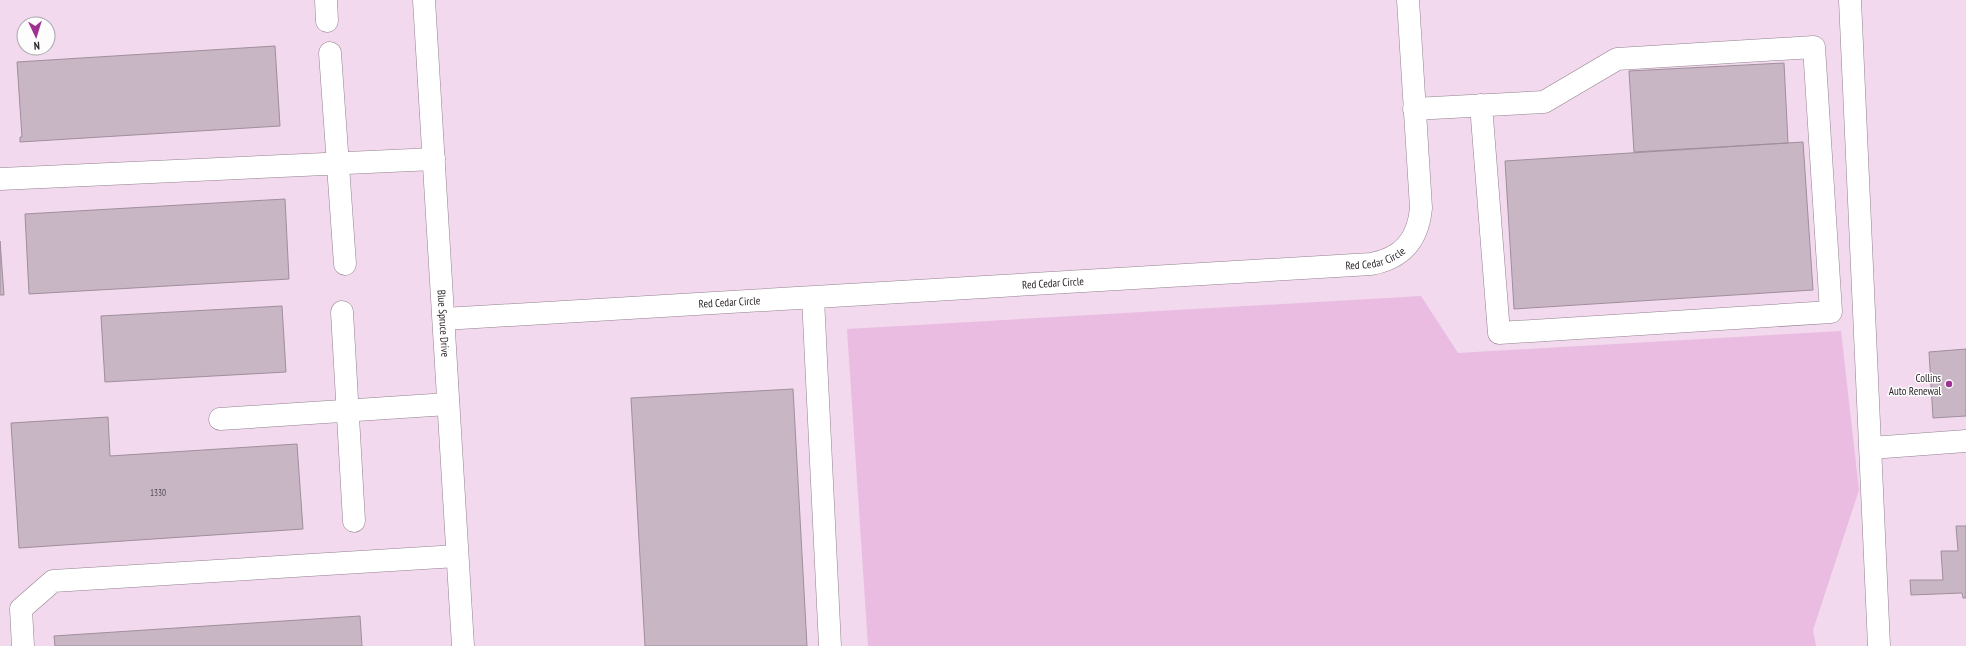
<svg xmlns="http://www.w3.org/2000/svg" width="1966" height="646" viewBox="0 0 1966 646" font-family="'PT Sans Narrow',sans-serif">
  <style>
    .built { fill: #f2d9ed; fill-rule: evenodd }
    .green { fill: #eabce1 }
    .building { fill: #c8b6c4; stroke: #9f8e9b }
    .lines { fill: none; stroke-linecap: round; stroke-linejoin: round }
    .minor-casing { stroke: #92818e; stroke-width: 23 }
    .minor { stroke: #fff; stroke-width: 22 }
    .poi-dot { fill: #9e3191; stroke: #fdfdfd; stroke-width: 1.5 }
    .labels { text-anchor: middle; stroke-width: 3; stroke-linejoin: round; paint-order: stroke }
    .number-label { font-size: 9px; fill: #534950 }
    .street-label { font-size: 11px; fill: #2c252a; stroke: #fdfdfd }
    .poi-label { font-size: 11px; fill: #2c252a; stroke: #fdfdfd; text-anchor: end }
  </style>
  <rect width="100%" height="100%" fill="#fce9f8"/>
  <path class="built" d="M 0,0 L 1966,0 L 1966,646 L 0,646 ZM 24,24 L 48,24 L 48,48 L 24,48 Z"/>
  <path class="green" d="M 1421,296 L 1458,353 L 1841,331 L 1859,490 L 1813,630 L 1816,646 L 868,646 L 847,329 Z"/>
  <path class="building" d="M 275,46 L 280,126 L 20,142 L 20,137 L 22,137 L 17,62 Z
    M 1784,63 L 1788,143 L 1634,152 L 1629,71 Z
    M 1803,142 L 1813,290 L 1514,309 L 1505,161 Z
    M 285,199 L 289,279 L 29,294 L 25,214 Z
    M 0,241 L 4,295 L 0,295 Z
    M 282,306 L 286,372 L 105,382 L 101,316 Z
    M 1966,349 L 1966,416 L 1933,418 L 1929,352 Z
    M 793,389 L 807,646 L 645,646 L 631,398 Z
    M 108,417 L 110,456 L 297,444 L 303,529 L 19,548 L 11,423 Z
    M 1956,526 L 1966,526 L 1966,598 L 1963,598 L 1962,593 L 1911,595 L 1910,580 L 1943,580 L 1941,551 L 1958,551 Z
    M 360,616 L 362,646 L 55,646 L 54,636 Z"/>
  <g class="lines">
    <defs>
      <g id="minor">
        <path d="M 326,0 L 327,21"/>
        <path id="s1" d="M 424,0 L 463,646"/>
        <path d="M 1850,0 L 1879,646"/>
        <path d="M 330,53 L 345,264"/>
        <path d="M 1414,109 L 1544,102 L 1617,59 L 1814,47 L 1831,312 L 1499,333 L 1481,105"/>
        <path d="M 0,179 L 434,159"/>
        <path d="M 813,298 L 830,646"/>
        <path d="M 342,312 L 354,521"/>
        <path id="s2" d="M 444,319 L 1371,264 C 1403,258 1418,240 1421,208 L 1408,0"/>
        <path d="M 220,419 L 448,404"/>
        <path d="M 1871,448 L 1966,441"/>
        <path d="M 23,646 L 21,609 L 53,581 L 457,556"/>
      </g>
    </defs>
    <use href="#minor" class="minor-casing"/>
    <use href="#minor" class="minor"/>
  </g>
  <circle class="poi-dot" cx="1949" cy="384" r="4"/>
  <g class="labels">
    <g class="number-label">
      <text x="158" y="496">1330</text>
    </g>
    <g class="street-label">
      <text dy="4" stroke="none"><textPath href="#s2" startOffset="934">Red Cedar Circle</textPath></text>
      <text dy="4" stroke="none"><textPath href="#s2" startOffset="610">Red Cedar Circle</textPath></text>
      <text dy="4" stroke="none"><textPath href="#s2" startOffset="286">Red Cedar Circle</textPath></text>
      <text dy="4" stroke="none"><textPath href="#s1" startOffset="324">Blue Spruce Drive</textPath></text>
    </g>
    <g class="poi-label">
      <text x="1941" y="382">Collins<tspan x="1941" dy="13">Auto Renewal</tspan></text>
    </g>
  </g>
  <g transform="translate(36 36) rotate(176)"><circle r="19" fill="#fdfdfd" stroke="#a9a7a9"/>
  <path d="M0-3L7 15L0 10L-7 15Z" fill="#9e3191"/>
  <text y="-6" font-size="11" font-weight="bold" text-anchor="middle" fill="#2c252a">N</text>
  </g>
</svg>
